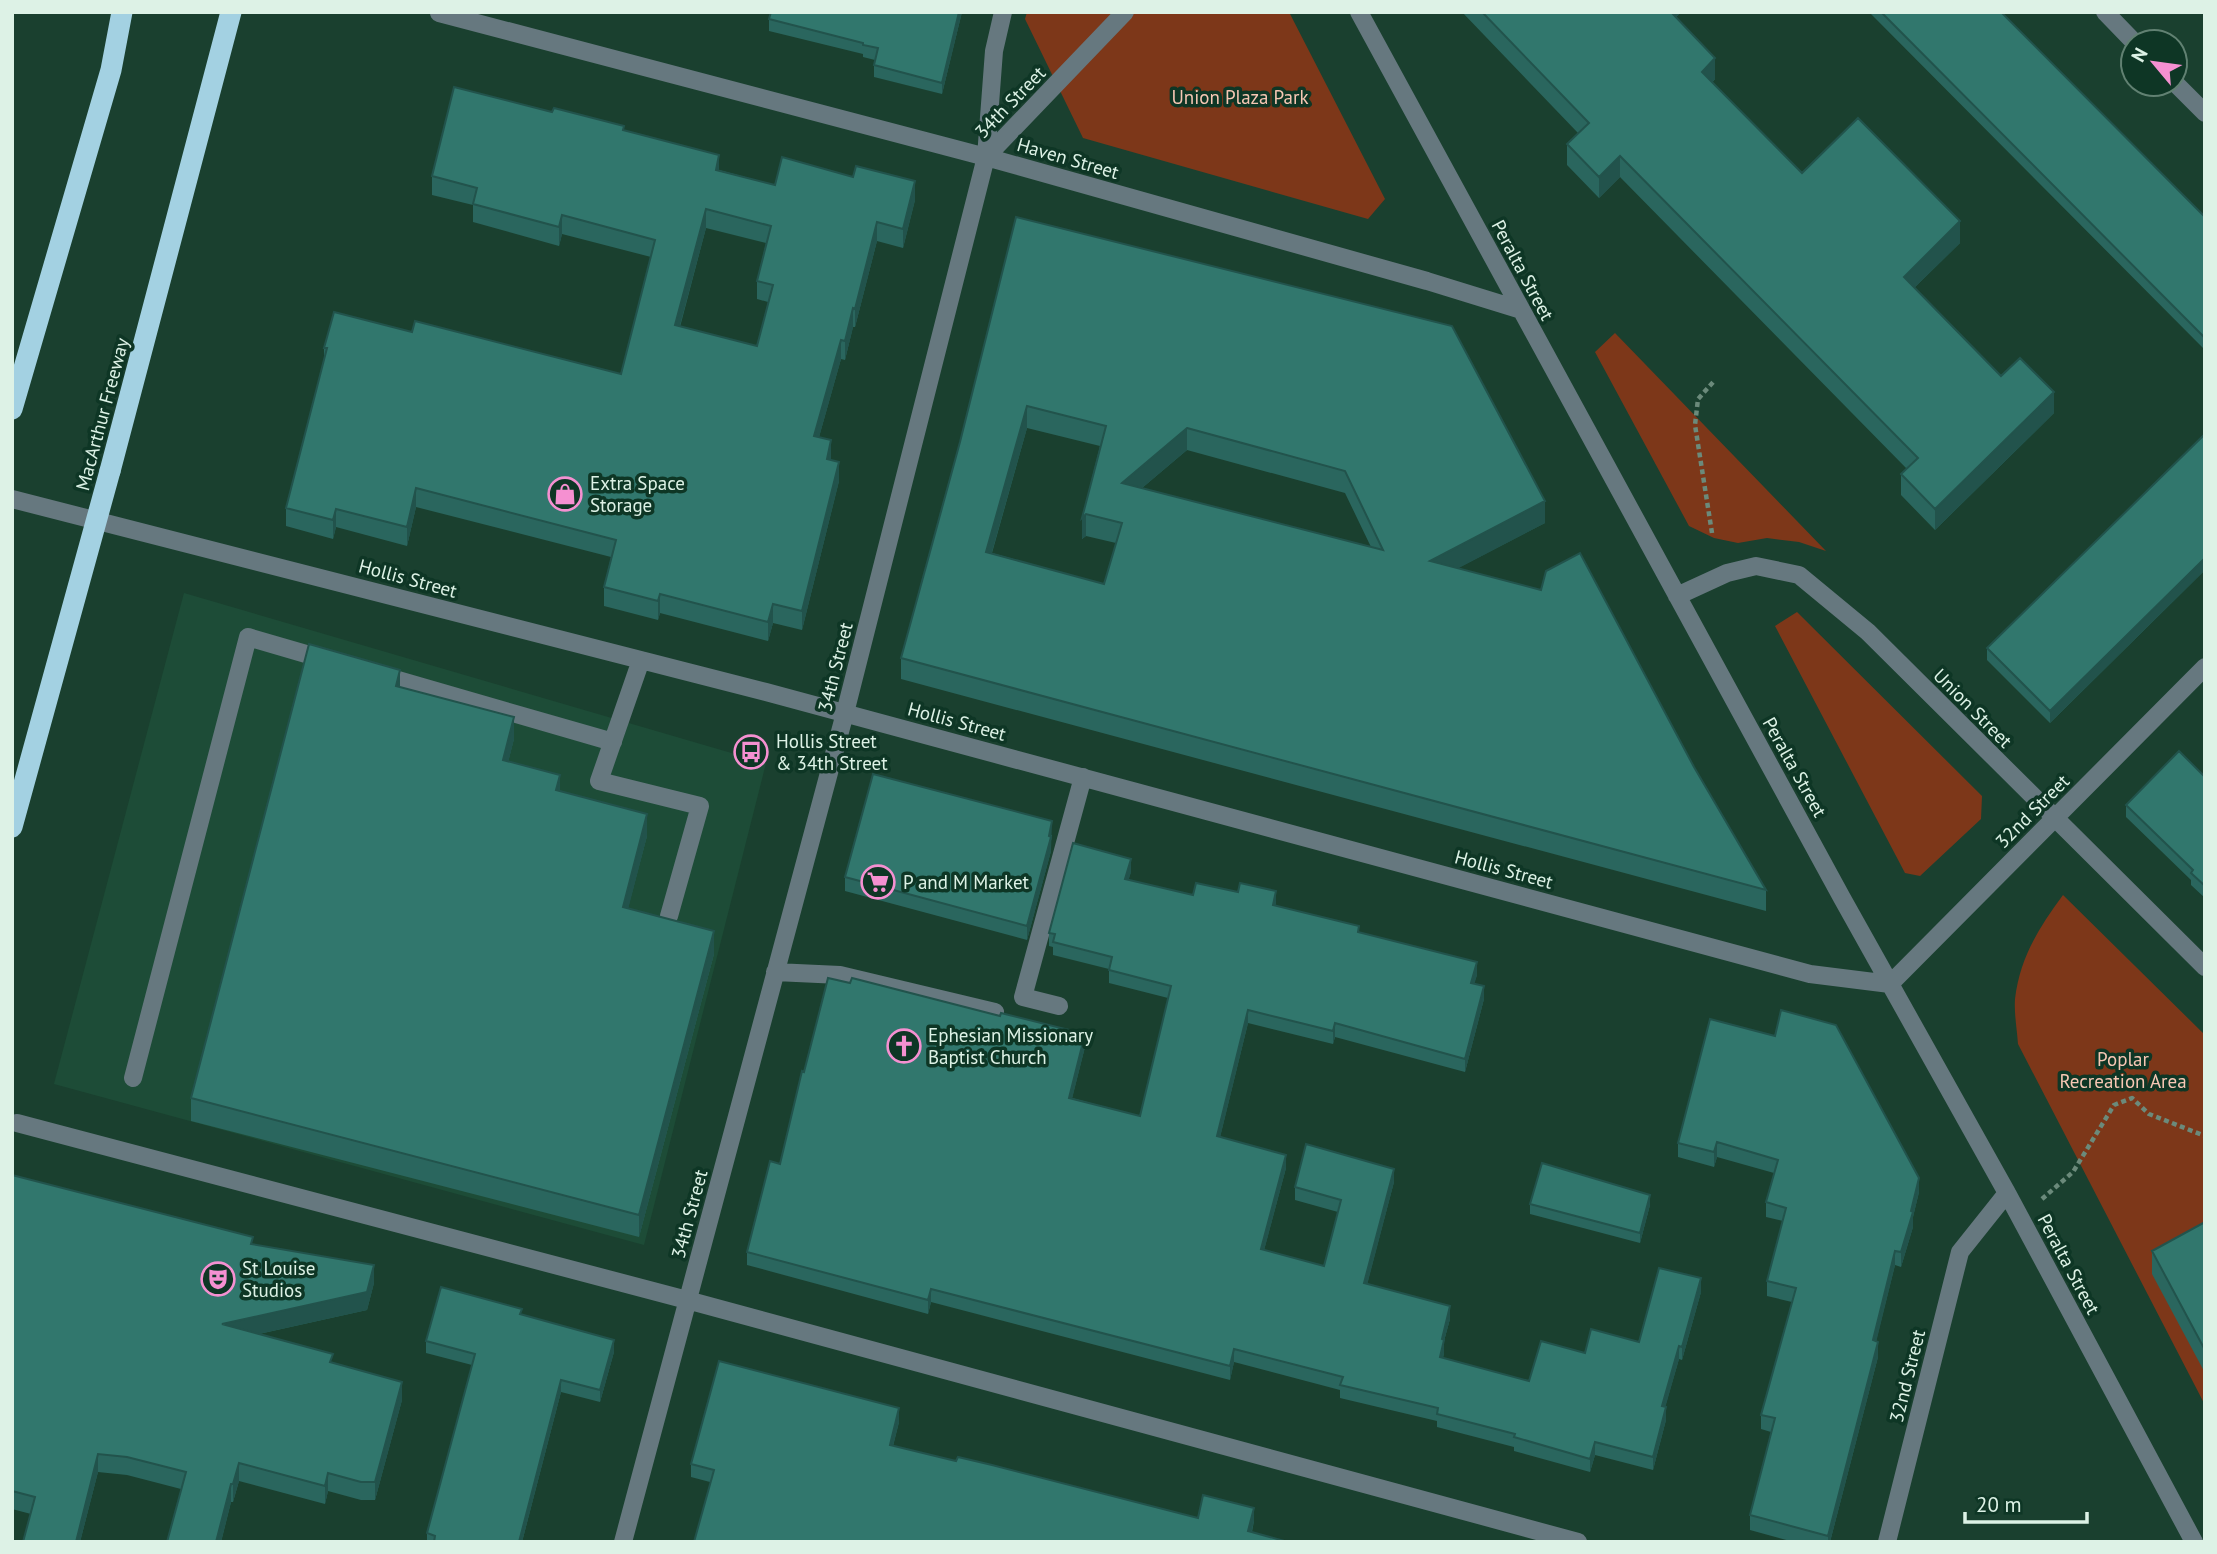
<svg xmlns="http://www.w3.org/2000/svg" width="2217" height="1554" viewBox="0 0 2217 1554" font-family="'PT Sans',sans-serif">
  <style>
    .built { fill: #1d4c37 }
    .green { fill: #7d3719 }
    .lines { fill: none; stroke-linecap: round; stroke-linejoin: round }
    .path { stroke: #6b8a7b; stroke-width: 4.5; stroke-dasharray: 5 3.5; stroke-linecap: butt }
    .minor { stroke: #66787f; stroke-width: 18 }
    .highway { stroke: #a3d1e2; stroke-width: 21 }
    .highway-bridge { stroke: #a3d1e2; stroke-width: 21 }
    .wall { fill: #2a665e; fill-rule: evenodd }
    .shaded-wall { fill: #22534c }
    .building { fill: #31776d; stroke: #22534c; stroke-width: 2; fill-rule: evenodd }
    .labels { text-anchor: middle; stroke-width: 7; stroke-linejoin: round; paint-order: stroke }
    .park-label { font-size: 19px; fill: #f7c7b4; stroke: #0e3625 }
    .street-label { font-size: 19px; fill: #ddf2e6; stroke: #0e3625 }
    .poi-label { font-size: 19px; fill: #ddf2e6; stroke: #0e3625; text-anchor: start }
  </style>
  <rect width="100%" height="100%" fill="#1a402f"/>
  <path class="built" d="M 184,593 L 766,763 L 644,1245 L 54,1084 Z"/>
  <path class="green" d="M 1027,12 L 1289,12 L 1385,199 L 1368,219 L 1083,138 L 1025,19 Z
    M 1615,333 L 1826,551 L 1799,542 L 1767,538 L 1738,543 L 1714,538 L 1689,526 L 1595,352 Z
    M 1797,612 L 1982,796 L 1981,819 L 1920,876 L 1905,873 L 1775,626 Z
    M 2063,895 L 2205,1035 L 2205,1405 L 2018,1044 C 2017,1029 2014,1014 2015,999 C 2020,958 2038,929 2063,895 Z"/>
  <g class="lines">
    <path class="path" d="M 1712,533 L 1695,425 L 1698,399 L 1715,380
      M 2042,1199 L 2073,1172 L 2114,1105 L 2132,1098 L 2149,1114 L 2205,1136"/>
    <path class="minor" d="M 1359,12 L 1842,898 L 2007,1193 L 2194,1542
      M 2105,12 L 2134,42
      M 439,13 L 986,157 L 1427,281 L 1521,310
      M 2175,83 L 2205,113
      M 986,157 L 994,51 L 1003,12
      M 12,499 L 766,692 L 1810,974 L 1890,984
      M 1677,596 L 1727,573 L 1756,566 L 1799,575 L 1868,632 L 2205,967
      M 641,660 L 599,781 L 700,806 L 669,916
      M 377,674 L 613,742
      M 775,972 L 840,975 L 995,1012
      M 1890,984 L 2205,667
      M 1059,1006 L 1023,997 L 1083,777
      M 133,1078 L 248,637 L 330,661
      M 17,1123 L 687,1300 L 1578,1542
      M 623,1542 L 845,713 L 986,157 L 1125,12
      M 1887,1542 L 1960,1252 L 2007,1193"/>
    <path class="highway" d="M 12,409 L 111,70 L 122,12
      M 110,471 L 231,12"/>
    <path class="highway-bridge" d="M 12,827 L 110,471"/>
  </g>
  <path class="wall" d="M 962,12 L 942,94 L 874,77 L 874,65 L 875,60 L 863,57 L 863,54 L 769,31 L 769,19 Z
    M 1462,12 L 1681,12 L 1676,17 L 1715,79 L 1712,83 L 1802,173 L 1960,243 L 1914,288 L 2001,376 L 2054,413 L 1935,530 L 1901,495 L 1901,474 L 1907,469 L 1620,177 L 1599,198 L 1567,165 L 1567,144 L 1578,133 Z
    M 1869,12 L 2001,12 L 2205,217 L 2205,350 Z
    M 624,130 L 719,170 L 775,185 L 915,200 L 903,248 L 877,241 L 855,327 L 853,327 L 845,360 L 841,359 L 819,437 L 831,460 L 839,481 L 802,630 L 773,623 L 768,641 L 660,613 L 658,620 L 604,606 L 604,587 L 611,557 L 416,507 L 407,546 L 336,527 L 333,539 L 286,526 L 286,508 L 324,359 L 324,348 L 412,332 L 621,374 L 651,257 L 562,234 L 559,246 L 473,222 L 473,205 L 432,195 L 432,176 ZM 706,228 L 766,243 L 757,281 L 757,299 L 768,302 L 757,346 L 680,327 Z
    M 1016,217 L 1545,523 L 1458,568 L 1694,767 L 1766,890 L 1766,911 L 901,679 L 901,658 L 960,442 ZM 1027,428 L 1100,446 L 1082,518 L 1082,539 L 1086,536 L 1116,543 L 1104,584 L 992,553 ZM 1187,450 L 1345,493 L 1371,547 L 1142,488 Z
    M 2205,434 L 2205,570 L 2050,723 L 1987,660 L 1987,648 Z
    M 400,687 L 514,739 L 508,762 L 560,791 L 647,836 L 628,908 L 714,954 L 639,1237 L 191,1121 L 191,1098 Z
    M 2205,777 L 2205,898 L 2191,885 L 2191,880 L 2126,817 L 2126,805 Z
    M 1052,835 L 1051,841 L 1051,851 L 1027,940 L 845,891 L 845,877 Z
    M 1131,872 L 1128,880 L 1193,895 L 1276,906 L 1359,932 L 1477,975 L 1474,983 L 1484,999 L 1465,1072 L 1335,1037 L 1333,1044 L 1248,1023 L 1220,1137 L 1286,1168 L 1264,1250 L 1324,1266 L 1338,1212 L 1295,1200 L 1295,1187 L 1394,1182 L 1367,1284 L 1450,1319 L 1444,1341 L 1444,1353 L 1443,1358 L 1529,1381 L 1585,1353 L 1639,1342 L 1701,1292 L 1682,1360 L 1679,1359 L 1665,1407 L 1666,1420 L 1653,1470 L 1595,1455 L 1590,1472 L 1514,1451 L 1514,1447 L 1437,1427 L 1437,1421 L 1340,1398 L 1340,1390 L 1234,1362 L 1230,1380 L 931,1302 L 928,1314 L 747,1265 L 747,1252 L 780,1164 L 804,1072 L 1085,1047 L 1072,1098 L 1140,1116 L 1168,998 L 1109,983 L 1109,969 L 1053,955 L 1053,947 L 1049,946 L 1049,933 Z
    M 1710,1019 L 1919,1192 L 1913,1217 L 1913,1227 L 1901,1267 L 1895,1265 L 1876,1341 L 1878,1357 L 1830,1542 L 1794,1542 L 1750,1530 L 1750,1515 L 1771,1432 L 1761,1429 L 1761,1415 L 1792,1302 L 1767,1296 L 1767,1281 L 1783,1221 L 1766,1217 L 1766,1202 L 1774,1173 L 1717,1157 L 1714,1167 L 1678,1157 L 1678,1143 Z
    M 12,1175 L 253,1244 L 374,1283 L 367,1310 L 259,1334 L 333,1363 L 402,1400 L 375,1500 L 361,1500 L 328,1491 L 325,1504 L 239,1481 L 233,1502 L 231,1502 L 221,1542 L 167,1542 L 181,1489 L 127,1475 L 98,1472 L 80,1542 L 23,1542 L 31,1514 L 12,1509 Z
    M 1530,1204 L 1650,1205 L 1640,1243 L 1530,1214 Z
    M 2205,1222 L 2205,1373 L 2152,1274 L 2152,1251 Z
    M 522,1314 L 614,1352 L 600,1402 L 561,1392 L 522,1542 L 427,1542 L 427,1533 L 472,1365 L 426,1353 L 426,1341 Z
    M 899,1422 L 893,1446 L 1198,1518 L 1254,1521 L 1252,1532 L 710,1482 L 691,1477 L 691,1464 Z"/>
  <path class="shaded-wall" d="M 959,12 L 962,12 L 942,94 L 942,83 Z
    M 1665,12 L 1681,12 L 1665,28 Z
    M 1715,58 L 1715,79 L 1702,93 L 1702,72 Z
    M 719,155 L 719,174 L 716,170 Z
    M 1620,156 L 1620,177 L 1599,198 L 1599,177 Z
    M 915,181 L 915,200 L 903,248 L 903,229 Z
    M 706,209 L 706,228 L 675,344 L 675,325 Z
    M 562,215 L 562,234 L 559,246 L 559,227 Z
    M 1960,221 L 1960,243 L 1904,298 L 1904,277 Z
    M 877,222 L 877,241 L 855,327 L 855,309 Z
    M 853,308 L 853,327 L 845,360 L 845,341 Z
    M 841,340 L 841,359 L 814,455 L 814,436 Z
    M 2054,392 L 2054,413 L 1935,530 L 1935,509 Z
    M 1027,406 L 1027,428 L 986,573 L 986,552 Z
    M 1187,428 L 1187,450 L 1122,505 L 1122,483 Z
    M 831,440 L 831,459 L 827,478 L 827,459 Z
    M 839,462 L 839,481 L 802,630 L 802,611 Z
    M 416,488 L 416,507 L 407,546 L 407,527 Z
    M 1545,501 L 1545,523 L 1430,583 L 1430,561 Z
    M 336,509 L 336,527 L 333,539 L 333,520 Z
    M 1086,514 L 1086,536 L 1082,539 L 1082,518 Z
    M 2205,558 L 2205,570 L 2050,723 L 2050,711 Z
    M 660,594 L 660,613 L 658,620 L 658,601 Z
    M 773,604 L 773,623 L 768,641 L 768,622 Z
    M 400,670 L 400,693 L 396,686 Z
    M 514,717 L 514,739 L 503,783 L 503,760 Z
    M 560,775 L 560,798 L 556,790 Z
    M 647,814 L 647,836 L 623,929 L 623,907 Z
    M 1052,821 L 1051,851 L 1027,940 L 1027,926 Z
    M 1131,859 L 1131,872 L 1125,893 L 1125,879 Z
    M 1276,891 L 1276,904 L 1273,918 L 1273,905 Z
    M 714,931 L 714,954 L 639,1237 L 639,1215 Z
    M 1477,962 L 1477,975 L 1471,996 L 1471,983 Z
    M 1484,986 L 1484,999 L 1465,1072 L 1465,1059 Z
    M 1248,1010 L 1248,1023 L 1217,1150 L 1217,1136 Z
    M 1335,1023 L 1335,1037 L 1333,1044 L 1333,1031 Z
    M 1085,1034 L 1085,1047 L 1069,1111 L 1069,1098 Z
    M 1717,1142 L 1717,1157 L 1714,1167 L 1714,1152 Z
    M 1286,1155 L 1286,1168 L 1261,1262 L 1261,1249 Z
    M 1394,1169 L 1394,1182 L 1364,1297 L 1364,1283 Z
    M 1919,1178 L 1919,1192 L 1913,1217 L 1913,1227 L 1901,1267 L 1901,1252 Z
    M 1650,1195 L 1650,1205 L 1640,1243 L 1640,1233 Z
    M 1895,1251 L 1895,1265 L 1873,1355 L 1873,1340 Z
    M 374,1265 L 374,1283 L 367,1310 L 222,1342 L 222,1324 Z
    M 1701,1278 L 1701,1292 L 1682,1360 L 1682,1347 Z
    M 931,1289 L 931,1302 L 928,1314 L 928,1300 Z
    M 1450,1306 L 1450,1319 L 1444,1341 L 1444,1353 L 1440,1371 L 1442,1339 Z
    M 614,1340 L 614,1352 L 600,1402 L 600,1390 Z
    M 1878,1342 L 1878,1357 L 1830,1542 L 1828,1542 L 1828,1536 Z
    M 1679,1346 L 1679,1359 L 1662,1419 L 1662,1406 Z
    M 1234,1349 L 1234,1362 L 1230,1380 L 1230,1366 Z
    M 561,1380 L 561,1392 L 522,1542 L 519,1542 Z
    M 402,1382 L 402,1400 L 375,1500 L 375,1482 Z
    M 1666,1407 L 1666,1420 L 1653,1470 L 1653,1457 Z
    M 899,1408 L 899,1422 L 890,1458 L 890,1445 Z
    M 1595,1442 L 1595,1455 L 1590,1472 L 1590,1459 Z
    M 98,1454 L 98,1472 L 80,1542 L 76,1542 Z
    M 239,1463 L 239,1481 L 233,1502 L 233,1484 Z
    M 328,1473 L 328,1491 L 325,1504 L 325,1486 Z
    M 231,1484 L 231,1502 L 221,1542 L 216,1542 Z
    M 1254,1508 L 1254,1521 L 1249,1542 L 1248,1531 Z"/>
  <path class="building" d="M 771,12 L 959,12 L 942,83 L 874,65 L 878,48 L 863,45 L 863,43 L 769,19 Z
    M 1482,12 L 1671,12 L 1715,58 L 1702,72 L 1802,173 L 1858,118 L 1960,221 L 1904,277 L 2001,376 L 2020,358 L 2054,392 L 1935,509 L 1901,474 L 1918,458 L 1620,156 L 1599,177 L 1567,144 L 1589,123 Z
    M 1881,12 L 2001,12 L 2205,217 L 2205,338 Z
    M 454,87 L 552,112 L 554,108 L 624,126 L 623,130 L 719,155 L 716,170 L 775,185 L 782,157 L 853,177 L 856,166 L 915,181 L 903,229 L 877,222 L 855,309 L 853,308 L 845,341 L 841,340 L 814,436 L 831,440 L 827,459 L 839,462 L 802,611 L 773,604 L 768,622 L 660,594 L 658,601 L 604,587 L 616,540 L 416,488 L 407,527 L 336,509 L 333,520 L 286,508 L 327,348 L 324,348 L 334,312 L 412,332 L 415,321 L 621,374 L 655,240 L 562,215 L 559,227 L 473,204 L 477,188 L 432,176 ZM 706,209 L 771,226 L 757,281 L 773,285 L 757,346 L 675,325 Z
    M 1016,217 L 1452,326 L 1545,501 L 1430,561 L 1541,590 L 1546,571 L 1580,553 L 1694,767 L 1766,890 L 901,658 L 960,442 ZM 1027,406 L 1106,426 L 1082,518 L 1086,514 L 1122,523 L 1104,584 L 986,552 ZM 1187,428 L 1345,471 L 1383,550 L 1122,483 Z
    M 2205,434 L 2205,558 L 2050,711 L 1987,648 Z
    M 309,644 L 400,670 L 396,686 L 514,717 L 503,760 L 560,775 L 556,790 L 647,814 L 623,907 L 714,931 L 639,1215 L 191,1098 Z
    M 2179,751 L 2205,777 L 2205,886 L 2191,873 L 2193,870 L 2126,805 Z
    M 873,774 L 1052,821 L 1049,836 L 1051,837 L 1027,926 L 845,877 Z
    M 1073,843 L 1131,859 L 1125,879 L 1193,895 L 1196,883 L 1238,892 L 1240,883 L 1276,891 L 1273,905 L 1359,926 L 1358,932 L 1477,962 L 1471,983 L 1484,986 L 1465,1059 L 1335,1023 L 1333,1031 L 1248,1010 L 1217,1136 L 1286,1155 L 1261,1249 L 1324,1266 L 1341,1200 L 1295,1187 L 1306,1144 L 1394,1169 L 1364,1283 L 1450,1306 L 1442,1339 L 1444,1340 L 1440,1357 L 1529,1381 L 1541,1341 L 1585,1353 L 1591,1329 L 1639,1342 L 1659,1268 L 1701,1278 L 1682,1347 L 1679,1346 L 1662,1406 L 1666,1407 L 1653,1457 L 1595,1442 L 1590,1459 L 1514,1437 L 1515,1434 L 1437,1414 L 1438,1408 L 1340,1385 L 1343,1377 L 1234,1349 L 1230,1366 L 931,1289 L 928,1300 L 747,1252 L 770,1161 L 780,1164 L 802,1071 L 804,1072 L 828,978 L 850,983 L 852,978 L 1000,1016 L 1001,1013 L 1085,1034 L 1069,1098 L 1140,1116 L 1171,986 L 1109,970 L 1112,957 L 1053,942 L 1055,934 L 1049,933 Z
    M 1781,1010 L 1836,1025 L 1919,1178 L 1911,1211 L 1913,1212 L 1901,1252 L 1895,1251 L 1873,1340 L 1878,1342 L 1828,1536 L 1750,1515 L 1775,1418 L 1761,1415 L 1796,1288 L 1767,1281 L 1786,1208 L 1766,1202 L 1778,1160 L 1717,1142 L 1714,1152 L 1678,1143 L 1710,1019 L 1775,1036 Z
    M 1542,1163 L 1650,1195 L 1640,1233 L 1530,1204 Z
    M 12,1175 L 253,1237 L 251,1244 L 374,1265 L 367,1292 L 222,1324 L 333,1354 L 330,1362 L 402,1382 L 375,1482 L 361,1482 L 328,1473 L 325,1486 L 239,1463 L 233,1484 L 231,1484 L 216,1542 L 167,1542 L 186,1472 L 127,1457 L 98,1454 L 76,1542 L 23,1542 L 35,1497 L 12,1491 Z
    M 2205,1222 L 2205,1350 L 2152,1251 Z
    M 441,1287 L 522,1309 L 520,1314 L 614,1340 L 600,1390 L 561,1380 L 519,1542 L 434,1542 L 435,1536 L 427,1533 L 475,1354 L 426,1341 Z
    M 719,1361 L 899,1408 L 890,1445 L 956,1461 L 958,1457 L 992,1465 L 1198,1518 L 1203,1495 L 1254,1508 L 1248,1531 L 1288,1542 L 694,1542 L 714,1470 L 691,1464 Z"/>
  <defs>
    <symbol id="shop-ring" viewBox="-11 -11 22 22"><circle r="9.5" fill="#0e3625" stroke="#f590d1" stroke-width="1.5"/><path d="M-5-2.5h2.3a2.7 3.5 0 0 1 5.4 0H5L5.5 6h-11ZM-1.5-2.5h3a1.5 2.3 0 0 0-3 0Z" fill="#f590d1"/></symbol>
    <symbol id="bus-ring" viewBox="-11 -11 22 22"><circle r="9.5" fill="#0e3625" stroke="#f590d1" stroke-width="1.5"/><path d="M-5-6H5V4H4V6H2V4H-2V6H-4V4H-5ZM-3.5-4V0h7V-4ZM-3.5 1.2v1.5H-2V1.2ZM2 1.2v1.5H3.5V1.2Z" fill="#f590d1"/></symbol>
    <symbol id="supermarket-ring" viewBox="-11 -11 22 22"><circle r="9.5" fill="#0e3625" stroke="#f590d1" stroke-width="1.5"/><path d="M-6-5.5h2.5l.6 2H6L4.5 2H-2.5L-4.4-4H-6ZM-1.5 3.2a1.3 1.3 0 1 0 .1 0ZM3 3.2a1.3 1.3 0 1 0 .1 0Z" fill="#f590d1"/></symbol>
    <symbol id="church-ring" viewBox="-11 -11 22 22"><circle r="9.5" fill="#0e3625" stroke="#f590d1" stroke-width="1.5"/><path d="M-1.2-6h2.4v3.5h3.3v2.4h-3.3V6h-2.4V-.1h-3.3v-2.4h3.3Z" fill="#f590d1"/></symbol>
    <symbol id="theatre-ring" viewBox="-11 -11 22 22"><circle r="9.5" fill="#0e3625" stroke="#f590d1" stroke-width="1.5"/><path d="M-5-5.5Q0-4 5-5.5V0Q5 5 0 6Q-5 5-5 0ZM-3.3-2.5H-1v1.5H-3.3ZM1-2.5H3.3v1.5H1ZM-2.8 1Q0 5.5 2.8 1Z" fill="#f590d1"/></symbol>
  </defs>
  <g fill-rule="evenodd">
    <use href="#shop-ring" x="546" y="475" width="38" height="38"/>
    <use href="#bus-ring" x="732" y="733" width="38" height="38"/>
    <use href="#supermarket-ring" x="859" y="863" width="38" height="38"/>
    <use href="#church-ring" x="885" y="1027" width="38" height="38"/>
    <use href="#theatre-ring" x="199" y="1260" width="38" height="38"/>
  </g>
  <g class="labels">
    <g class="park-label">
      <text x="1240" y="104">Union Plaza Park</text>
      <text x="2123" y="1066">Poplar<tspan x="2123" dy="22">Recreation Area</tspan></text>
    </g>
    <g class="street-label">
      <text transform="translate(1010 102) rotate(-46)" y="7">34th Street</text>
      <text transform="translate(1068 158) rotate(16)" y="7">Haven Street</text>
      <text transform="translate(1523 270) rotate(62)" y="7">Peralta Street</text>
      <text transform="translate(102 414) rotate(-75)" y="7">MacArthur Freeway</text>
      <text transform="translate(408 578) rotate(15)" y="7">Hollis Street</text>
      <text transform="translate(835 667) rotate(-76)" y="7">34th Street</text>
      <text transform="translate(1973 708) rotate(45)" y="7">Union Street</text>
      <text transform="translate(957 721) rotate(15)" y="7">Hollis Street</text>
      <text transform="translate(1795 767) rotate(61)" y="7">Peralta Street</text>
      <text transform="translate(2032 811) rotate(-45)" y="7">32nd Street</text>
      <text transform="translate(1504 869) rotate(15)" y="7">Hollis Street</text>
      <text transform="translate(689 1214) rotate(-75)" y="7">34th Street</text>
      <text transform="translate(2069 1264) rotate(62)" y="7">Peralta Street</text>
      <text transform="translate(1907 1376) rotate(-76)" y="7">32nd Street</text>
    </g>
    <g class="poi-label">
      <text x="590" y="490">Extra Space<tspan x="590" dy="22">Storage</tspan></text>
      <text x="776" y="748">Hollis Street<tspan x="776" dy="22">&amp; 34th Street</tspan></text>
      <text x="903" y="889">P and M Market</text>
      <text x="928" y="1042">Ephesian Missionary<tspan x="928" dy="22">Baptist Church</tspan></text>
      <text x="242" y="1275">St Louise<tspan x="242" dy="22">Studios</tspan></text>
    </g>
  </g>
  <rect width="2217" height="1554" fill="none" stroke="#ddf2e6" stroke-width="28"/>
  <g transform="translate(2154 63) rotate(299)"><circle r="33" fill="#0e3625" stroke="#618172" stroke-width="2"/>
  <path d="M0-5L12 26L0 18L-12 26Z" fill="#f590d1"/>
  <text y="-10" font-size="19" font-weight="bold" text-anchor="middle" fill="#ddf2e6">N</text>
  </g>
  <path d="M1965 1512v10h122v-10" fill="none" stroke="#ddf2e6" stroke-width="3.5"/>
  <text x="1976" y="1512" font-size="21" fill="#ddf2e6" stroke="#0e3625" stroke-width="5" paint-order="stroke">20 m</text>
</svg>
